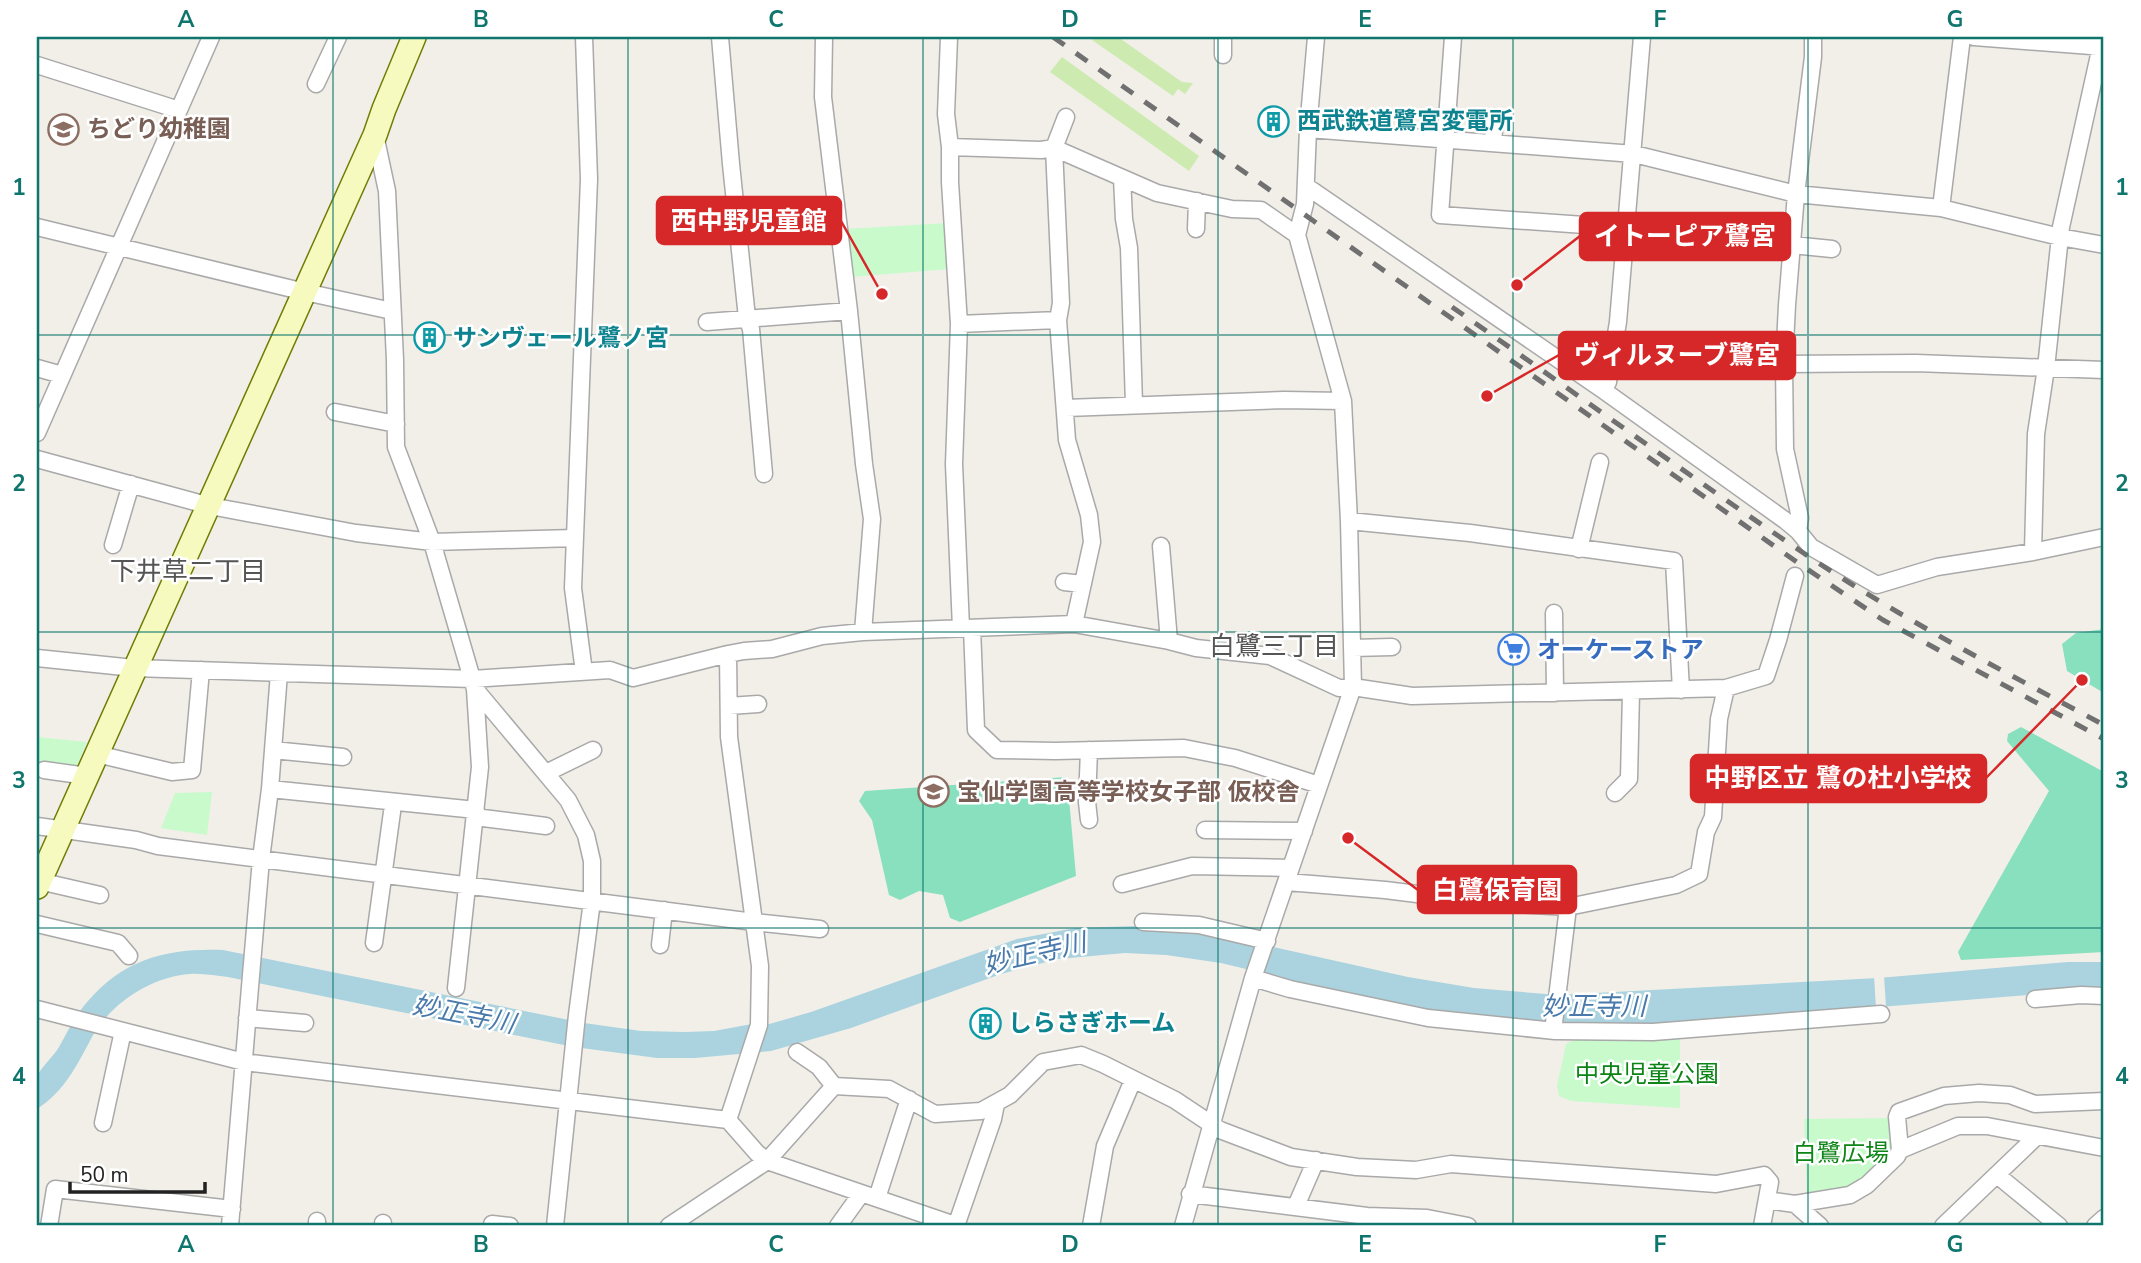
<svg xmlns="http://www.w3.org/2000/svg" width="2141" height="1263" viewBox="0 0 2141 1263" font-family="'Nunito Sans','Noto Sans JP',sans-serif">
  <style>
    .grass { fill: #cdebb0 }
    .park { fill: #c8facc }
    .pitch { fill: #88e0be }
    .water { fill: #aad3df }
    .pier { fill: #f2efe9 }
    .lines { fill: none; stroke-linecap: round; stroke-linejoin: round }
    .street-casing { stroke: #a9a9a9; stroke-width: 19 }
    .secondary-casing { stroke: #707d05; stroke-width: 26 }
    .street { stroke: #fff; stroke-width: 16 }
    .secondary { stroke: #f7fabf; stroke-width: 23 }
    .rail { stroke: #707070; stroke-width: 5; stroke-dasharray: 14 14; stroke-linecap: butt }
    .grid { fill: none; stroke: #0f766e; stroke-width: 2; stroke-opacity: 0.55 }
    .labels { text-anchor: middle; stroke-width: 5; stroke-linejoin: round; paint-order: stroke }
    .culture-label { font-size: 24px; font-weight: bold; fill: #0d838f; stroke: #fff; text-anchor: start }
    .education-label { font-size: 24px; font-weight: bold; fill: #785e54; stroke: #fff; text-anchor: start }
    .shop-label { font-size: 24px; font-weight: bold; fill: #366cbe; stroke: #fff; text-anchor: start }
    .park-label { font-size: 24px; fill: #0c8416; stroke: #fff }
    .neighbourhood-label { font-size: 26px; fill: #555; stroke: #fff }
    .water-label { font-size: 26px; font-style: italic; fill: #4a7aab; stroke: #fff }
    .leader { fill: none; stroke: #d62828; stroke-width: 2.5 }
    .callout-dot { fill: #d62828; stroke: #fff; stroke-width: 2.5 }
    .callout { fill: #d62828; stroke: #d62828; stroke-width: 2.5 }
    .callout-label { font-size: 26px; text-anchor: middle; font-weight: bold; fill: #fff }
    .neatline { fill: none; stroke: #0f766e; stroke-width: 2.5 }
    .grid-label { font-size: 23px; text-anchor: middle; font-weight: bold; fill: #0f766e }
  </style>
  <rect width="100%" height="100%" fill="#f2efe9"/>
  <path class="grass" d="M 1094,37 L 1118,37 L 1182,82 L 1193,83 L 1185,94 L 1178,89 L 1173,96 L 1092,40 Z
    M 1062,57 L 1199,156 L 1189,171 L 1050,72 Z"/>
  <path class="park" d="M 948,223 L 949,269 L 851,277 L 845,229 Z
    M 37,737 L 87,742 L 75,770 L 37,765 Z
    M 212,792 L 207,835 L 161,828 L 175,793 Z
    M 1680,1038 L 1680,1108 L 1571,1101 L 1559,1096 L 1557,1086 L 1566,1044 L 1574,1040 L 1647,1040 Z
    M 1891,1118 L 1895,1149 L 1857,1185 L 1807,1198 L 1804,1119 Z"/>
  <path class="pitch" d="M 2104,629 L 2104,693 L 2067,671 L 2062,644 L 2076,633 Z
    M 2021,727 L 2104,772 L 2104,952 L 1961,960 L 1958,952 L 2049,791 L 2007,741 L 2008,734 Z
    M 1067,777 L 1076,876 L 960,922 L 950,918 L 943,895 L 919,891 L 900,900 L 889,895 L 872,820 L 859,801 L 865,791 Z"/>
  <path class="water" d="M 1137,926 L 1215,934 L 1408,977 L 1474,988 L 1558,995 L 1878,978 L 2068,962 L 2104,962 L 2104,989 L 1655,1025 L 1576,1025 L 1458,1014 L 1423,1008 L 1262,975 L 1250,970 L 1221,963 L 1166,955 L 1125,953 L 1058,959 L 1001,974 L 851,1028 L 771,1051 L 695,1058 L 657,1058 L 574,1047 L 228,977 C 216,976 203,973 190,974 C 151,977 111,1003 92,1037 C 77,1065 65,1091 37,1109 C 37,1100 34,1085 37,1077 C 40,1068 54,1056 59,1047 C 68,1031 76,1014 88,1001 C 125,958 169,948 223,950 L 584,1023 L 641,1031 L 685,1032 L 714,1031 L 752,1024 L 766,1025 L 811,1012 L 1017,939 L 1075,928 Z"/>
  <path class="pier" d="M 1874,976 L 1884,976 L 1886,1007 L 1876,1008 Z"/>
  <g class="lines">
    <defs>
      <path id="street" d="M 720,37 L 731,164 L 747,318 L 751,329 L 764,474
        M 824,37 L 823,97 L 849,311 L 864,464 L 872,519 L 863,632
        M 949,37 L 946,114 L 950,147 L 950,182 L 959,324 L 954,464 L 961,628
        M 1223,37 L 1223,55
        M 1453,37 L 1440,215 L 1627,228
        M 1974,37 L 2104,47
        M 37,65 L 179,110
        M 316,84 L 338,37
        M 1066,117 L 1054,148 L 1061,303 L 1058,320 L 1067,440 L 1089,515 L 1092,542 L 1074,624
        M 1308,129 L 1634,154 L 1796,194 L 1941,208 L 2060,237 L 2104,245
        M 375,135 L 387,191 L 395,360 L 396,447 L 432,542 L 475,689 L 568,800 L 586,835 L 592,861 L 592,901 L 577,1015 L 555,1226
        M 1493,143 L 1495,117
        M 950,147 L 1041,150 L 1054,148 L 1157,193 L 1232,209 L 1261,210 L 1297,235
        M 1122,178 L 1124,219 L 1129,248 L 1134,404
        M 1306,186 L 1603,390 L 1786,521 L 1798,531 L 1811,547 L 1877,585 L 1937,567 L 2033,552 L 2104,537
        M 1941,208 L 1962,37
        M 37,227 L 305,292 L 392,311
        M 1196,229 L 1197,201
        M 1792,245 L 1832,249
        M 707,322 L 849,311
        M 959,324 L 1058,320
        M 1784,364 L 1916,363 L 2104,370
        M 37,368 L 62,375
        M 1603,390 L 1608,382 L 1618,322 L 1642,37
        M 1066,408 L 1284,400 L 1343,401
        M 335,412 L 396,424
        M 37,433 L 211,37
        M 37,459 L 210,506 L 356,533 L 432,542 L 575,538
        M 1349,521 L 1470,533 L 1674,561 L 1681,690
        M 1798,531 L 1800,518 L 1785,449 L 1784,364 L 1787,305 L 1796,194 L 1813,57 L 1813,37
        M 113,545 L 131,484
        M 1161,546 L 1169,641
        M 1579,549 L 1600,462
        M 2033,552 L 2036,434 L 2046,368 L 2061,227 L 2103,37
        M 1064,582 L 1083,584
        M 1554,613 L 1555,693
        M 972,628 L 976,730 L 997,750 L 1055,751 L 1184,748 L 1235,758 L 1319,785
        M 1352,648 L 1392,647
        M 728,654 L 729,737 L 754,922 L 820,929
        M 37,658 L 134,668 L 472,679 L 610,670 L 633,678 L 728,654 L 744,651 L 772,649 L 822,636 L 863,632 L 1074,624 L 1169,641 L 1196,648 L 1270,656 L 1339,688 L 1353,687 L 1412,696 L 1726,688 L 1766,676 L 1778,640 L 1795,576
        M 584,672 L 573,588 L 589,179 L 584,37
        M 729,706 L 758,704
        M 273,750 L 343,757
        M 97,754 L 172,772 L 192,770 L 201,670
        M 44,770 L 87,776
        M 546,773 L 593,750
        M 270,789 L 476,810
        M 1615,793 L 1629,779 L 1631,692
        M 475,817 L 546,826
        M 1089,820 L 1087,802 L 1089,750
        M 37,826 L 136,840 L 158,846 L 754,922 L 760,966 L 759,1025 L 728,1120
        M 1205,830 L 1304,831
        M 39,881 L 100,895
        M 1287,882 L 1385,890 L 1481,902 L 1568,907 L 1676,885 L 1699,874 L 1706,832 L 1713,817 L 1719,719 L 1726,688
        M 1122,884 L 1192,866 L 1291,868
        M 1143,922 L 1199,925 L 1267,941
        M 37,924 L 118,943 L 129,956
        M 374,943 L 392,812
        M 660,945 L 664,910
        M 1253,978 L 1290,989 L 1428,1018 L 1555,1031 L 1653,1032 L 1881,1014
        M 456,988 L 480,767 L 475,689
        M 2035,999 L 2081,995 L 2104,996
        M 37,1009 L 244,1062 L 728,1120 L 757,1153 L 767,1161 L 958,1226
        M 247,1018 L 305,1023
        M 1554,1023 L 1568,907
        M 797,1052 L 819,1067 L 834,1086
        M 103,1123 L 123,1031
        M 1900,1150 L 1897,1117 L 1899,1112 L 1944,1096 L 1979,1093 L 2010,1095 L 2035,1104 L 2104,1101
        M 1997,1175 L 2059,1226
        M 1190,1194 L 1367,1216 L 1427,1218 L 1468,1226
        M 877,1198 L 909,1099
        M 1767,1200 L 1795,1204 L 1850,1195 L 1867,1185 L 1897,1156 L 1900,1150 L 1958,1126 L 1987,1126 L 2104,1148
        M 1795,1204 L 1820,1226
        M 1296,1206 L 1316,1160
        M 492,1224 L 510,1226
        M 49,1226 L 55,1189 L 232,1209
        M 230,1226 L 250,987 L 261,859 L 270,789 L 279,673
        M 317,1226 L 317,1221
        M 383,1226 L 383,1223
        M 669,1226 L 767,1161 L 834,1086 L 889,1089 L 935,1114 L 981,1111 L 1010,1095 L 1043,1062 L 1081,1055 L 1103,1064 L 1175,1100 L 1220,1130 L 1291,1157 L 1357,1167 L 1416,1170 L 1451,1164 L 1716,1184 L 1764,1175 L 1770,1182 L 1762,1226
        M 838,1226 L 861,1194
        M 956,1226 L 993,1119 L 996,1104
        M 1091,1226 L 1105,1146 L 1133,1080
        M 1183,1226 L 1253,978 L 1353,687 L 1349,521 L 1343,401 L 1297,235 L 1305,204 L 1308,129 L 1316,37
        M 1943,1226 L 2037,1136
        M 2095,1226 L 2104,1218"/>
      <path id="secondary" d="M 37,887 L 375,135 L 384,109 L 414,37"/>
    </defs>
    <use href="#street" class="street-casing"/>
    <use href="#secondary" class="secondary-casing"/>
    <use href="#street" class="street"/>
    <use href="#secondary" class="secondary"/>
    <path class="rail" d="M 1053,37 L 1801,565 L 1883,620 L 2104,739
      M 1452,307 C 1570,389 1686,474 1805,554 C 1900,618 2003,671 2104,725"/>
  </g>
  <path class="grid" d="M 333,37 L 333,1226M 628,37 L 628,1226M 923,37 L 923,1226M 1218,37 L 1218,1226M 1513,37 L 1513,1226M 1808,37 L 1808,1226M 37,335 L 2104,335M 37,632 L 2104,632M 37,928 L 2104,928"/>
  <defs>
    <symbol id="building-ring" viewBox="-11 -11 22 22"><circle r="9.5" fill="#fff" stroke="#0f9aa8" stroke-width="1.5"/><path d="M-4-6H4V6H1V3H-1V6H-4ZM-2.5-4.3h1.7v1.8h-1.7ZM.8-4.3h1.7v1.8H.8ZM-2.5-1h1.7V.8h-1.7ZM.8-1h1.7V.8H.8Z" fill="#0f9aa8"/></symbol>
    <symbol id="school-ring" viewBox="-11 -11 22 22"><circle r="9.5" fill="#fff" stroke="#8d6e63" stroke-width="1.5"/><path d="M0-5L7-2L0 1L-7-2ZM-4 1L0 2.5L4 1V4Q0 6-4 4Z" fill="#8d6e63"/></symbol>
    <symbol id="supermarket-ring" viewBox="-11 -11 22 22"><circle r="9.5" fill="#fff" stroke="#3f7fe0" stroke-width="1.5"/><path d="M-6-5.5h2.5l.6 2H6L4.5 2H-2.5L-4.4-4H-6ZM-1.5 3.2a1.3 1.3 0 1 0 .1 0ZM3 3.2a1.3 1.3 0 1 0 .1 0Z" fill="#3f7fe0"/></symbol>
  </defs>
  <g fill-rule="evenodd">
    <use href="#building-ring" x="1256" y="104" width="35" height="35"/>
    <use href="#school-ring" x="46" y="112" width="35" height="35"/>
    <use href="#building-ring" x="412" y="320" width="35" height="35"/>
    <use href="#supermarket-ring" x="1496" y="632" width="35" height="35"/>
    <use href="#school-ring" x="916" y="774" width="35" height="35"/>
    <use href="#building-ring" x="968" y="1006" width="35" height="35"/>
  </g>
  <g class="labels">
    <g class="culture-label">
      <text x="1297" y="129">西武鉄道鷺宮変電所</text>
      <text x="453" y="346">サンヴェール鷺ノ宮</text>
      <text x="1008" y="1031">しらさぎホーム</text>
    </g>
    <g class="education-label">
      <text x="87" y="137">ちどり幼稚園</text>
      <text x="957" y="800">宝仙学園高等学校女子部 仮校舎</text>
    </g>
    <g class="shop-label">
      <text x="1537" y="658">オーケーストア</text>
    </g>
    <g class="park-label">
      <text x="1647" y="1082">中央児童公園</text>
      <text x="1841" y="1161">白鷺広場</text>
    </g>
    <g class="neighbourhood-label">
      <text x="188" y="580">下井草二丁目</text>
      <text x="1274" y="655">白鷺三丁目</text>
    </g>
    <g class="water-label">
      <text transform="translate(1035 953) rotate(-13)" y="9">妙正寺川</text>
      <text x="1594" y="1015">妙正寺川</text>
      <text transform="translate(464 1014) rotate(11)" y="9">妙正寺川</text>
    </g>
  </g>
  <path class="leader" d="M882 294L841 221M1517 285L1580 236M1487 396L1559 355M2082 680L1986 778M1348 838L1418 890"/>
  <g class="callout-dot">
    <circle cx="882" cy="294" r="7"/>
    <circle cx="1517" cy="285" r="7"/>
    <circle cx="1487" cy="396" r="7"/>
    <circle cx="2082" cy="680" r="7"/>
    <circle cx="1348" cy="838" r="7"/>
  </g>
  <g class="callout">
    <rect x="657" y="197" width="184" height="47" rx="7"/>
    <rect x="1580" y="213" width="210" height="47" rx="7"/>
    <rect x="1559" y="332" width="236" height="47" rx="7"/>
    <rect x="1691" y="755" width="295" height="47" rx="7"/>
    <rect x="1418" y="866" width="158" height="47" rx="7"/>
  </g>
  <g class="callout-label">
    <text x="749" y="230">西中野児童館</text>
    <text x="1685" y="245">イトーピア鷺宮</text>
    <text x="1677" y="364">ヴィルヌーブ鷺宮</text>
    <text x="1838" y="787">中野区立 鷺の杜小学校</text>
    <text x="1497" y="899">白鷺保育園</text>
  </g>
  <rect width="2141" height="1263" fill="none" stroke="#ffffff" stroke-width="77"/>
  <path d="M70 1182v10h135v-10" fill="none" stroke="#222222" stroke-width="3.5"/>
  <text x="80" y="1182" font-size="21" fill="#222222" stroke="#ffffff" stroke-width="5" paint-order="stroke">50 m</text>
  <rect x="38" y="38" width="2064" height="1186" class="neatline"/>
  <g class="grid-label">
    <text x="186" y="27">A</text>
    <text x="481" y="27">B</text>
    <text x="776" y="27">C</text>
    <text x="1070" y="27">D</text>
    <text x="1365" y="27">E</text>
    <text x="1660" y="27">F</text>
    <text x="1955" y="27">G</text>
    <text x="19" y="195">1</text>
    <text x="2122" y="195">1</text>
    <text x="19" y="491">2</text>
    <text x="2122" y="491">2</text>
    <text x="19" y="788">3</text>
    <text x="2122" y="788">3</text>
    <text x="19" y="1084">4</text>
    <text x="2122" y="1084">4</text>
    <text x="186" y="1252">A</text>
    <text x="481" y="1252">B</text>
    <text x="776" y="1252">C</text>
    <text x="1070" y="1252">D</text>
    <text x="1365" y="1252">E</text>
    <text x="1660" y="1252">F</text>
    <text x="1955" y="1252">G</text>
  </g>
</svg>
